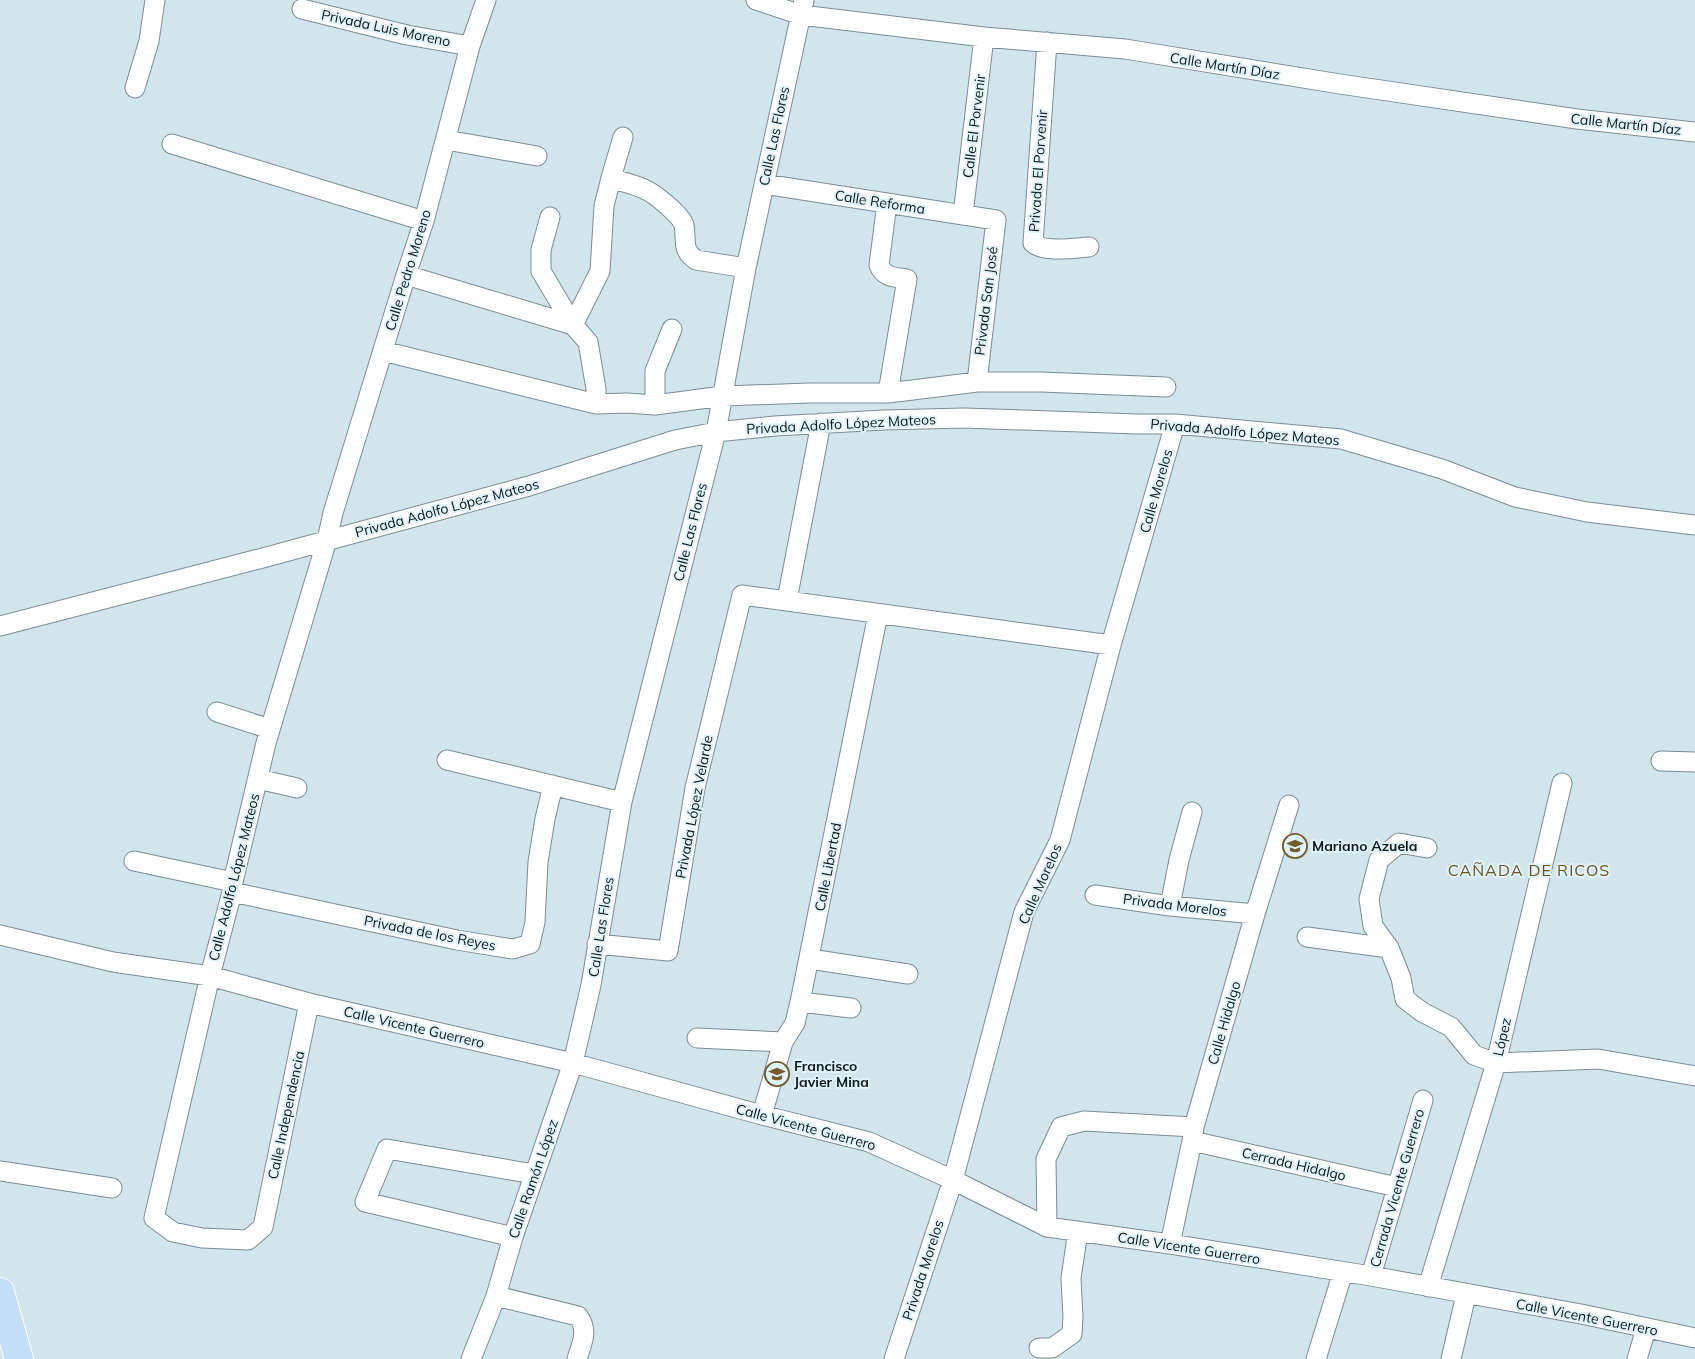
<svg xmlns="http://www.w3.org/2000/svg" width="1695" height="1359" viewBox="0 0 1695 1359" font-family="Mulish,sans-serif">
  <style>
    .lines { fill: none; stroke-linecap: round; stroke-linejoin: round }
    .street-casing { stroke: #7b8d94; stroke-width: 21 }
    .primary-casing { stroke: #fff; stroke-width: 30 }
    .street { stroke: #fff; stroke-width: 19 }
    .primary { stroke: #c4def8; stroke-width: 28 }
    .labels { text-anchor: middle; stroke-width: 4; stroke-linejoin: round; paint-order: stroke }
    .street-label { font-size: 14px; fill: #101719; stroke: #def3fa }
    .poi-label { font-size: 14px; font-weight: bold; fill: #101719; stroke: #def3fa; text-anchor: start }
    .quarter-label { font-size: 16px; letter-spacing: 1px; fill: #6e531b; stroke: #def3fa }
  </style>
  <rect width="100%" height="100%" fill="#d1e5ed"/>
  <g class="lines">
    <defs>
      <path id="street" d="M 756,0 L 801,15 L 984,37 L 1125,49 L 1340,84 L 1577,119 L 1695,132
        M 302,9 L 407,35 L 470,46
        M 1047,42 L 1033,243 C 1044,253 1074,248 1089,247
        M 135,88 L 149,41 L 155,0
        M 623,137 L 611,178 C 622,182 634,184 644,189 C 654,193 681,215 684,225 C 687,240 681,250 696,260 L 746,268
        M 446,140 L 537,156
        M 172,144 L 424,221
        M 764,184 L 996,220 L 977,382
        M 887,203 L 879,265 C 884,278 895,277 907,279 L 888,393
        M 963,215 L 984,37
        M 550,217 L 541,250 L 541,271 L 573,325
        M 406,275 L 573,325
        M 383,351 L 596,404 L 627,403 L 655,405 L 723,396 L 809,393 L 888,393 L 977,382 L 1041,382 L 1166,387
        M 596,404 L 596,389 L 588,342 L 573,325 L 600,271 L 604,206 L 611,178
        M 655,405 L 655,371 L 672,329
        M 787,600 L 821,423
        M 0,626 L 255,560 L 529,486 L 675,440 L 716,432 L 775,426 L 884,420 L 964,418 L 1137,424 L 1175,424 L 1341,439 L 1442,469 L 1515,497 L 1587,512 L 1695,525
        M 217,712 L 270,729
        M 447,760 L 622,802
        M 1661,761 L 1695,762
        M 258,779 L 297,788
        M 134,861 L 233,882
        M 232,892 L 457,940 L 513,949 L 530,944 L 535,922 L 538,862 L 545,819 L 553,785
        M 1095,895 L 1170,906 L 1255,914
        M 1170,906 L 1179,860 L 1192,812
        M 0,935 L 113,962 L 210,976 L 309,1003 L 573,1063 L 762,1115 L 869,1142 L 953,1180 L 1047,1227 L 1170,1244 L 1371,1276 L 1581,1314 L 1695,1338
        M 1307,937 L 1389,948 L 1401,978 L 1405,999 L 1422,1012 L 1451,1027 L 1474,1055 L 1496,1063 L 1598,1059 L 1695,1076
        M 597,944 L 668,951 L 695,788 L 742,595 L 1111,645
        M 1389,948 L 1373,926 L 1369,899 L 1379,860 L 1399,843 L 1427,848
        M 810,959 L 908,974
        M 800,1002 L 851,1008
        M 309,1003 L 263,1227 L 248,1240 L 202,1238 L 173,1232 L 154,1218 L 210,976 L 232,892 L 233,882 L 266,743 L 327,540 L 333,513 L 406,275 L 424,221 L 470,46 L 486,0
        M 697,1038 L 783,1042
        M 762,1115 L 783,1042 L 795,1023 L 800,1002 L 878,614
        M 1192,1141 L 1397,1187
        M 0,1171 L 112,1188
        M 1047,1227 L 1046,1159 L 1061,1127 L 1084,1121 L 1194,1127
        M 513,1237 L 365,1202 L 387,1149 L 534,1174
        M 1170,1244 L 1192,1141 L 1194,1127 L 1255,914 L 1289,805
        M 1371,1276 L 1423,1100
        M 1428,1287 L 1496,1063 L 1562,783
        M 496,1296 L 578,1316 C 589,1331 582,1342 577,1359
        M 1039,1348 L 1052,1348 L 1072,1334 L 1073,1317 L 1071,1278 L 1078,1231
        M 471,1359 L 496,1296 L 513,1237 L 573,1063 L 591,985 L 622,802 L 716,432 L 746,268 L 804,0
        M 894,1359 L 953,1180 L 1024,912 L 1060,840 L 1111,645 L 1175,424
        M 1316,1359 L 1343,1272
        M 1451,1359 L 1466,1295
        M 1637,1359 L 1646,1329"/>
      <path id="primary" d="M 0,1292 L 19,1359"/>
    </defs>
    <use href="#street" class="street-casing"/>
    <use href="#primary" class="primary-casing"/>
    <use href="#street" class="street"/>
    <use href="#primary" class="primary"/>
  </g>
  <defs>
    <symbol id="school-ring" viewBox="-11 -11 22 22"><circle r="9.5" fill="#def3fa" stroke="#745b2c" stroke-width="1.5"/><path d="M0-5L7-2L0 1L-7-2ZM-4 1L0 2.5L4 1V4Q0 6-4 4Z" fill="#745b2c"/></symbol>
  </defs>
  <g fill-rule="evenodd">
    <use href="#school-ring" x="1281" y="832" width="28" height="28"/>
    <use href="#school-ring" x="763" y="1060" width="28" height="28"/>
  </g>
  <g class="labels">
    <g class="street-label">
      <text transform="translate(386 28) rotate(12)" y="5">Privada Luis Moreno</text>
      <text transform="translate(1225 66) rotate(9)" y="5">Calle Martín Díaz</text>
      <text transform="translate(1626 124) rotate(6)" y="5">Calle Martín Díaz</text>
      <text transform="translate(974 126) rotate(-83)" y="5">Calle El Porvenir</text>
      <text transform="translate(774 136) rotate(-78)" y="5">Calle Las Flores</text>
      <text transform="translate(1038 171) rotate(-86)" y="5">Privada El Porvenir</text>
      <text transform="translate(880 202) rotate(9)" y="5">Calle Reforma</text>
      <text transform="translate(408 270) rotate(-73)" y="5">Calle Pedro Moreno</text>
      <text transform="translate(986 301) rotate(-83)" y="5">Privada San José</text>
      <text transform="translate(841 424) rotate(-3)" y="5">Privada Adolfo López Mateos</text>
      <text transform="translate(1245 432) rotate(5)" y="5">Privada Adolfo López Mateos</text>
      <text transform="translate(1156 491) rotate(-74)" y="5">Calle Morelos</text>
      <text transform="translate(447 508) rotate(-15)" y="5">Privada Adolfo López Mateos</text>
      <text transform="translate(690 532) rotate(-76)" y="5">Calle Las Flores</text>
      <text transform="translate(694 807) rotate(-79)" y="5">Privada López Velarde</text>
      <text transform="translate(828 867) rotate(-79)" y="5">Calle Libertad</text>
      <text transform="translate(234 877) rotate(-76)" y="5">Calle Adolfo López Mateos</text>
      <text transform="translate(1040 884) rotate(-66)" y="5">Calle Morelos</text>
      <text transform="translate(1175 905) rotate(7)" y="5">Privada Morelos</text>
      <text transform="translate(601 927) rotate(-81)" y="5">Calle Las Flores</text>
      <text transform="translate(430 933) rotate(11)" y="5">Privada de los Reyes</text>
      <text transform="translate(1224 1023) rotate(-74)" y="5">Calle Hidalgo</text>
      <text transform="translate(414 1027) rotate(13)" y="5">Calle Vicente Guerrero</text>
      <text transform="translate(1502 1037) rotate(-77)" y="5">López</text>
      <text transform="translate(286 1115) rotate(-78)" y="5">Calle Independencia</text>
      <text transform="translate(806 1127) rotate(15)" y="5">Calle Vicente Guerrero</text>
      <text transform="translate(1294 1164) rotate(13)" y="5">Cerrada Hidalgo</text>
      <text transform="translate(533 1179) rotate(-71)" y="5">Calle Ramón López</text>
      <text transform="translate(1397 1188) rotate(-74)" y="5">Cerrada Vicente Guerrero</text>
      <text transform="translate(1189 1248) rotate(9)" y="5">Calle Vicente Guerrero</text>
      <text transform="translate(923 1270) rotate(-72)" y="5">Privada Morelos</text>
      <text transform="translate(1587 1317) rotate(11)" y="5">Calle Vicente Guerrero</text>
    </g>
    <g class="poi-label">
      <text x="1312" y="851">Mariano Azuela</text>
      <text x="794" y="1071">Francisco<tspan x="794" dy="16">Javier Mina</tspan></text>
    </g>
    <g class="quarter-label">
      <text x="1529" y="876">CAÑADA DE RICOS</text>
    </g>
  </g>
</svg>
